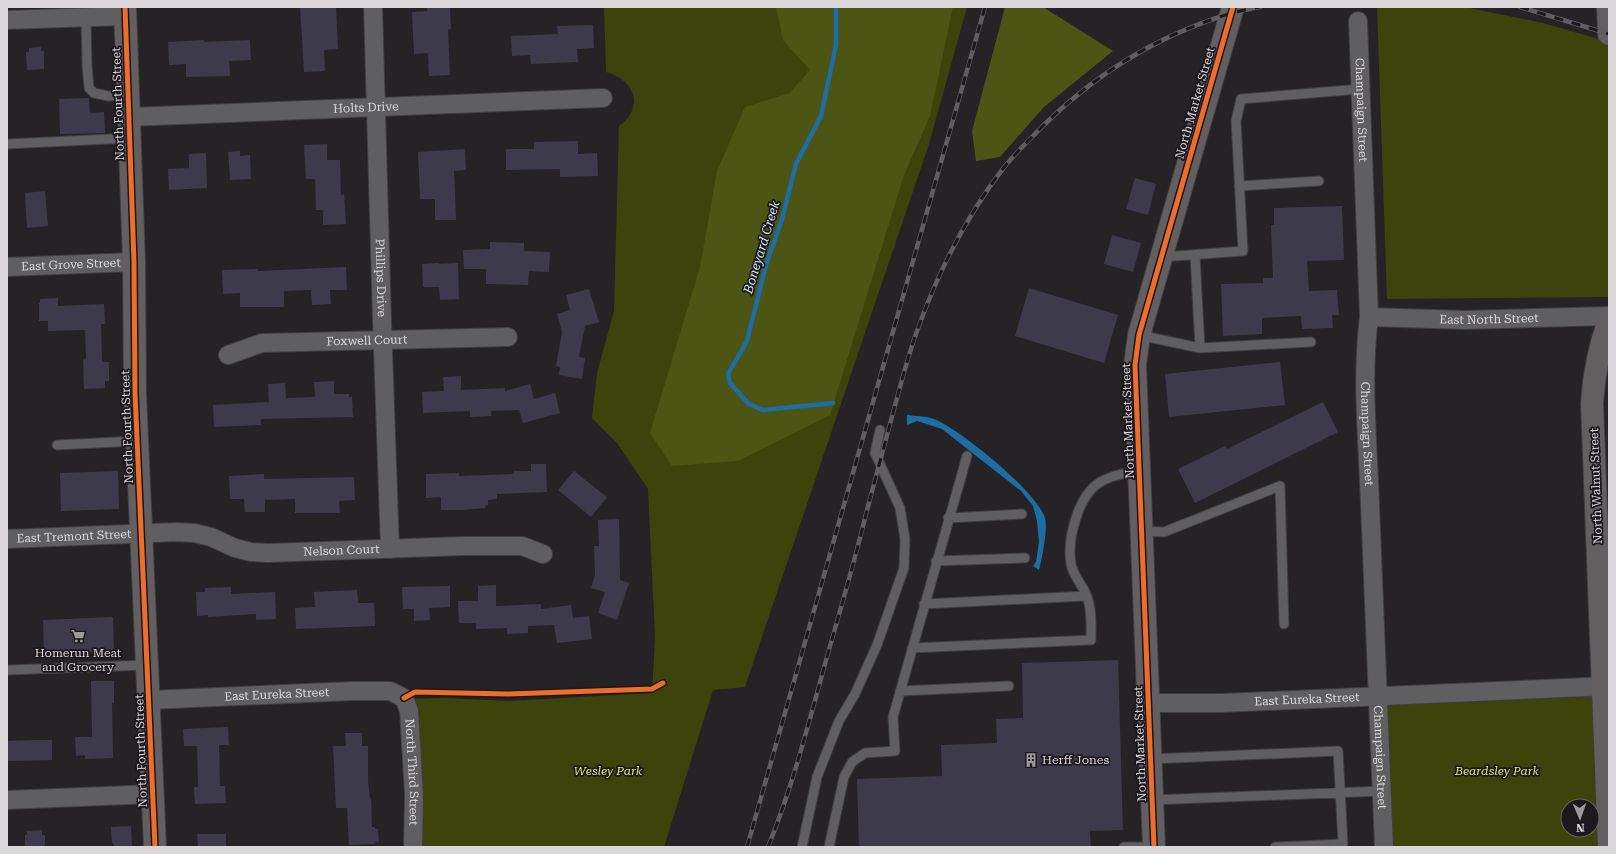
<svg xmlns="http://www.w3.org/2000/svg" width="1616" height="854" viewBox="0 0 1616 854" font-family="'Roboto Serif',serif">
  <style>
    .green { fill: #3c440b; fill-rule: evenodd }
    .forest { fill: #4c5514 }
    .water { fill: #1c6ea4 }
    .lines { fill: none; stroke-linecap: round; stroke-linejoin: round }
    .stream { stroke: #1c6ea4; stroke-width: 4.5 }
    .building { fill: #3d3b4b }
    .lane-casing { stroke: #3f3e40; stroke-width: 11 }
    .street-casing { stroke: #3f3e40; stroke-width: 20 }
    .secondary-casing { stroke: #3f3e40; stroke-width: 24 }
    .lane { stroke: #5f5e60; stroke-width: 9 }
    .street { stroke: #5f5e60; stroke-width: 18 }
    .secondary { stroke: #635e60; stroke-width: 22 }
    .rail-casing { stroke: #605e60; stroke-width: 4.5 }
    .rail { stroke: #1c181e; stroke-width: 3; stroke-dasharray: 9; stroke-linecap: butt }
    .cycleway-casing { stroke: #1c181e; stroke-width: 8 }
    .cycleway { stroke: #ee6e29; stroke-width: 5 }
    .labels { text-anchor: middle; stroke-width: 3.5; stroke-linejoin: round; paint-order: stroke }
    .street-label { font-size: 12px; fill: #dbd8dc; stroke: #1c181e }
    .poi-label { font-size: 12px; fill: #dbd8dc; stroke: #1c181e }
    .park-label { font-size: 12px; font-style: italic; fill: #d8ef73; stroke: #1c181e }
    .water-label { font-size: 13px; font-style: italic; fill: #d3e7f7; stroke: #1c181e }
  </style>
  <rect width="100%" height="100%" fill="#252326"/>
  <path class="green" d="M 604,7 L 967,7 L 929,144 L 745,687 L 713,690 L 664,847 L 413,847 L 411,699 L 444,698 L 509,701 L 652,693 L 655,637 L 648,489 L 617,443 L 592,418 L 597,373 L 614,311 L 619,126 C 645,107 635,80 606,72 Z
    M 1377,7 L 1465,7 L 1543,23 L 1609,42 L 1609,297 L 1387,299 Z
    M 1599,690 L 1604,847 L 1387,847 L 1382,701 ZM 1568,806 L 1592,806 L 1592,830 L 1568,830 Z"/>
  <path class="forest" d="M 776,7 L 953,7 L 930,116 L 904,175 L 830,415 L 738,461 L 672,466 L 650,433 L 700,267 L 717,171 L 745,107 L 790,93 L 810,70 L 783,40 Z
    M 1005,7 L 1043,7 L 1113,51 L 1044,107 L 1000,157 L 976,161 L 972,131 Z"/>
  <path class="water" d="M 907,415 C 915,416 926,416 934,419 C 961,430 1036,491 1045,518 C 1048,530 1042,558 1039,570 L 1033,566 L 1036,562 L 1039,542 L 1037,521 L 1033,506 L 1021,491 L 942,429 L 917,421 L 907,425 Z"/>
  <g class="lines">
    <path class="stream" d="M 833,403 L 763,410 L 749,404 L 730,383 L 728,374 L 747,341 L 766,265 L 782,219 L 796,164 L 821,116 L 836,45 L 836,7"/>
  </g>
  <path class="building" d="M 300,7 L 336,7 L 338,49 L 324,50 L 325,71 L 304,72 Z
    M 427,7 L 450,7 L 451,29 L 448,30 L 450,75 L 429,76 L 428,53 L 414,54 L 412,12 L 427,11 Z
    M 593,25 L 594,48 L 577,49 L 578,62 L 531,64 L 530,55 L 512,56 L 511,36 L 558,34 L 557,26 Z
    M 204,40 L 204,42 L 250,40 L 251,60 L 229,61 L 230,76 L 186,77 L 186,64 L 169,65 L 168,42 Z
    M 41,47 L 41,51 L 44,51 L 44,69 L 27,70 L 26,52 L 29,52 L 29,48 Z
    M 89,98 L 90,113 L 104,112 L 105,133 L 60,134 L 59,99 Z
    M 578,141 L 578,154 L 597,153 L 598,176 L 560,177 L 560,169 L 506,170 L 506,149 L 534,149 L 534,142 Z
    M 327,144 L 327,160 L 340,160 L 341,195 L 344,194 L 346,224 L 323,225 L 323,210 L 316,210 L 315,179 L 306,179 L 304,145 Z
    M 465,149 L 466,170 L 454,171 L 456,220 L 435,220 L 435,199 L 420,199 L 418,152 Z
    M 240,151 L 240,156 L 250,155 L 251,179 L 230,180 L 228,152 Z
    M 206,153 L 207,188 L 169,190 L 168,169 L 189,168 L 189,154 Z
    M 1135,178 L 1156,184 L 1148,215 L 1126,209 Z
    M 45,191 L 48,226 L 27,228 L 25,193 Z
    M 1342,206 L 1344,260 L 1307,261 L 1309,291 L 1337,290 L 1339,315 L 1332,315 L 1333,328 L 1302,329 L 1301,316 L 1262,318 L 1262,334 L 1223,336 L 1221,284 L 1263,283 L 1263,278 L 1273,278 L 1271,225 L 1274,225 L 1274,208 Z
    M 1112,235 L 1141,243 L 1133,272 L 1104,264 Z
    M 490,242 L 524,243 L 524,251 L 550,252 L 549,272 L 529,271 L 528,285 L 486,284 L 486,269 L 464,269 L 463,250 L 490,249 Z
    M 439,263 L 439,264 L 458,263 L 459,299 L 440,300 L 439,287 L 423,287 L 422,264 Z
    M 346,267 L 347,290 L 330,290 L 331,304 L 312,305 L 311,290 L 284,291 L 284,307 L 240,307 L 240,293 L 223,294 L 222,270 L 258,269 L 258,271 Z
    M 1029,288 L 1118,315 L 1104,363 L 1015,336 Z
    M 589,289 L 599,322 L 585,326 L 579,357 L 585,358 L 582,379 L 559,375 L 560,367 L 556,366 L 562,332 L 557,314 L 570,310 L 566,295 Z
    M 58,298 L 58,306 L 104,304 L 105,324 L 101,324 L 102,362 L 109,362 L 109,381 L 105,381 L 105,388 L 84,389 L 83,360 L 86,359 L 85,330 L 48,331 L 48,321 L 39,321 L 39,303 L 40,303 L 40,299 Z
    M 1280,362 L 1285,405 L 1169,417 L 1165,374 Z
    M 461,376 L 461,390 L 505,388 L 505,391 L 530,384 L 534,399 L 555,393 L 560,413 L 523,423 L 519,410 L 491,411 L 491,416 L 470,417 L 470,411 L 423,413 L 422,392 L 444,391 L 443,377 Z
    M 334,381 L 334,394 L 349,394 L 349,397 L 352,397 L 353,417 L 261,419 L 261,425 L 214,427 L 213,405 L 269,402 L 268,384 L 285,383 L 286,398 L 315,397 L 314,382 Z
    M 1323,402 L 1338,432 L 1195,503 L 1178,469 L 1225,446 L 1227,449 Z
    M 531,464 L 546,464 L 547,492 L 497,494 L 497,499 L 488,500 L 488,505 L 485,506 L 485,508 L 462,510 L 441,510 L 441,497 L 426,498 L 426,474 L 459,473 L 459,476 L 514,474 L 514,471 L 531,471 Z
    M 118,471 L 119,509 L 61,511 L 60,473 Z
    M 574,471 L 607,497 L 591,517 L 558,490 Z
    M 264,474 L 264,479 L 354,477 L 355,500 L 339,501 L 340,513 L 295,513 L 295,499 L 265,500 L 265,512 L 245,512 L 244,499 L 230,499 L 229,476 Z
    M 619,519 L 620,580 L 629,583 L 617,620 L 598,613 L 605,592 L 591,588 L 595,575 L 594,546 L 599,546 L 598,520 Z
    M 496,585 L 496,606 L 541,604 L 541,609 L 571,605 L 573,618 L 589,616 L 592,639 L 557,643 L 554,625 L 528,626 L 528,633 L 507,634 L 507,628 L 476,629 L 476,623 L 459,623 L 458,601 L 478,601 L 478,586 Z
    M 450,586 L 450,607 L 429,608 L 430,620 L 414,621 L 414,609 L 403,609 L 402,587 Z
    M 231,587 L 231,594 L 275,592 L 276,619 L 256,620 L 256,614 L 208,617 L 208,615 L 197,616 L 196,592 L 205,592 L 205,588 Z
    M 357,590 L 358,603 L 374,603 L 375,626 L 296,629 L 295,608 L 315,607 L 314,592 Z
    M 113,617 L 114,651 L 44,654 L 43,620 Z
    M 1118,660 L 1123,830 L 1090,831 L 1091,847 L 859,847 L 857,779 L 942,776 L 941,745 L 997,743 L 996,719 L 1023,718 L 1022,663 Z
    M 91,681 L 114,681 L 114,703 L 112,703 L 113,758 L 85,759 L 85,755 L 76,756 L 75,737 L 92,737 Z
    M 228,727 L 229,745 L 219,745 L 220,786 L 225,786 L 226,803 L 195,804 L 194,787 L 198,787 L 197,746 L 184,746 L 183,729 Z
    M 345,733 L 362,733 L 362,746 L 368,746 L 368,781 L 370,798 L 371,798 L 372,827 L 375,827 L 375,829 L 378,829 L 379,842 L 375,842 L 376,844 L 349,845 L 347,808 L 336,808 L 333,746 L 346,746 Z
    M 33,740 L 52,740 L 52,760 L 7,761 L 7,741 Z
    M 131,826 L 132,847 L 114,847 L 113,843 L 112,843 L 111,827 Z
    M 42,830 L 42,835 L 45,835 L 45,847 L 25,847 L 25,835 L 27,835 L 27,831 Z
    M 197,834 L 226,834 L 226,847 L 198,847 Z"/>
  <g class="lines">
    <defs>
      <path id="lane" d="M 86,17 L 87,66 L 89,88 L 94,93 L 108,96 L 128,95
        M 7,144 L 130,138
        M 1239,186 L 1319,181
        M 1195,255 L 1200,348 L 1311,342
        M 1162,257 L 1243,251 L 1236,121 L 1241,99 L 1361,89
        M 1139,335 L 1200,348
        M 57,445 L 137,441
        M 948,518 L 1022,514
        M 1142,531 L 1164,532 L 1280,486 L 1284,624
        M 936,561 L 1025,558
        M 924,604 L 1086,596
        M 912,648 L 1091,640 C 1091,625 1092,608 1086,594 C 1082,584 1073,576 1071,564 C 1067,539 1078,492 1104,480 C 1116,474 1127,473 1140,472
        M 7,670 L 147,665
        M 900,691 L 1009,686
        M 1151,759 L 1338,751 L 1343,844 L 1275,847
        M 1152,800 L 1382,791
        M 802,847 L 817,777 L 839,721 L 855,694 L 877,645 L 904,568 L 905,539 L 900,508 L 875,453 L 880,430
        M 829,847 L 844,777 L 852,762 L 865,753 L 895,751 L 893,717 L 967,456
        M 1124,847 L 1154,847"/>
      <g id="street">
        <path id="s1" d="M 373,7 L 382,321 L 390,549"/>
        <path d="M 7,20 L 125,16"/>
        <path id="s2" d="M 1358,21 L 1369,317 C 1361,379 1368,443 1370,505 C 1374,619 1379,733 1384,847"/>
        <path id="s3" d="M 129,117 L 603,98"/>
        <path id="s4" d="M 7,267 L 134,262"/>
        <path id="s5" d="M 1369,317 L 1465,320 L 1609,316"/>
        <path id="s6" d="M 228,355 L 262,343 L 508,337"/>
        <path id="s7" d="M 7,539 L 177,532 L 194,533 L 211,537 L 235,548 L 251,552 L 268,553 L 464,546 L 522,546 L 543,554"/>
        <path id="s8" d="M 149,700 L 353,691 L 390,691 L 404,698 L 409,711 L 414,795 L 413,847"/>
        <path id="s9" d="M 1149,703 L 1222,703 L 1609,686"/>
        <path d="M 7,800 L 153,794"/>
      </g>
      <path id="secondary" d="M 125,7 L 134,262 L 135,393 L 155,847
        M 1608,7 L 1609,34
        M 1154,847 L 1135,365 L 1139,335 L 1233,7
        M 1609,847 L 1592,403 C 1594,372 1599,348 1609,320"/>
    </defs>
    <use href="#lane" class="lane-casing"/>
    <use href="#street" class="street-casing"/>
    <use href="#secondary" class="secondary-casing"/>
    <use href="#lane" class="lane"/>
    <use href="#street" class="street"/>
    <use href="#secondary" class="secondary"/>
    <defs>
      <path id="rail" d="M 1520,7 L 1609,34
        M 747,847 L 985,7
        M 768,847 C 792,788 808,726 825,664 C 839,614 854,564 866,514 C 875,479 885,444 894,409 C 901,384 907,359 916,334 C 937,274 966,216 1005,166 C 1014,155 1024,145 1034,135 C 1089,78 1153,37 1229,14 C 1239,11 1250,9 1260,7"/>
    </defs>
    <use href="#rail" class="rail-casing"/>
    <use href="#rail" class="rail"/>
    <defs>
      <path id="cycleway" d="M 125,7 L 134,262 L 135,393 L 155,847
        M 404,698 L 415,692 L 508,694 L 652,689 L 663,683
        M 1154,847 L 1135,365 L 1139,335 L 1233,7"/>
    </defs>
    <use href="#cycleway" class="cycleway-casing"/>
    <use href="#cycleway" class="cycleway"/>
  </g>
  <defs>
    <symbol id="supermarket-bare" viewBox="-9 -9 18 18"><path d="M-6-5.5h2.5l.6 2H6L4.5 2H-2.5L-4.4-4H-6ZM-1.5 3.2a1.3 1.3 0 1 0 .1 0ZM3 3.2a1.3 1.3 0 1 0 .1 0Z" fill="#9b999c" stroke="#1c181e" stroke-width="2.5" paint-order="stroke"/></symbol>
    <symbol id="building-bare" viewBox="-9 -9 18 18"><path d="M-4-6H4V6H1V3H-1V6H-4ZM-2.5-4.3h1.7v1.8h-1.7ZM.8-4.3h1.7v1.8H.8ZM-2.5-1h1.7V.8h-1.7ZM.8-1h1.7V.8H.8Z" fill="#9b999c" stroke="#1c181e" stroke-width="2.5" paint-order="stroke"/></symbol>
  </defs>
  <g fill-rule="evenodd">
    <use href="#supermarket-bare" x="68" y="626" width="20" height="20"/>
    <use href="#building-bare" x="1021" y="750" width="20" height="20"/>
  </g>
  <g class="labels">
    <g class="street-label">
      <text transform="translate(1195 103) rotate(-74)" y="4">North Market Street</text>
      <text transform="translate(118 104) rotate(-92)" y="4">North Fourth Street</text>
      <text dy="4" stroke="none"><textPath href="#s3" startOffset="237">Holts Drive</textPath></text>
      <text dy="4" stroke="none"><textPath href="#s2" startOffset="89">Champaign Street</textPath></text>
      <text dy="4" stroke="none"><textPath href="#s4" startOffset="64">East Grove Street</textPath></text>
      <text dy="4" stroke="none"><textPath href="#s1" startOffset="271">Phillips Drive</textPath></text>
      <text dy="4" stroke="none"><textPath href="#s5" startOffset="120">East North Street</textPath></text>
      <text dy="4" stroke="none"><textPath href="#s6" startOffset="141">Foxwell Court</textPath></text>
      <text transform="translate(1128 421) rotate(-92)" y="4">North Market Street</text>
      <text transform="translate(127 427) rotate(-92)" y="4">North Fourth Street</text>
      <text dy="4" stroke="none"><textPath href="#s2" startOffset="413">Champaign Street</textPath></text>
      <text transform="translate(1596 486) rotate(-92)" y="4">North Walnut Street</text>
      <text dy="4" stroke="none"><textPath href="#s7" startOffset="67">East Tremont Street</textPath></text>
      <text dy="4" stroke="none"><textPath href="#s7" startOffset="338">Nelson Court</textPath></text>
      <text dy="4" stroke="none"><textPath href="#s8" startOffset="128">East Eureka Street</textPath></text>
      <text dy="4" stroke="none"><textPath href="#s9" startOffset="158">East Eureka Street</textPath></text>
      <text transform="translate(1140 744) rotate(-92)" y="4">North Market Street</text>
      <text transform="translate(141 751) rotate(-92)" y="4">North Fourth Street</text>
      <text dy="4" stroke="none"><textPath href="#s2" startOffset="737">Champaign Street</textPath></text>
      <text dy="4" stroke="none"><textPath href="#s8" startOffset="332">North Third Street</textPath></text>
    </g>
    <g class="poi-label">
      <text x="78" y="657">Homerun Meat<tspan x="78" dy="14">and Grocery</tspan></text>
      <text x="1042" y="764" text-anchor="start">Herff Jones</text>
    </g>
    <g class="park-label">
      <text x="608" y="775">Wesley Park</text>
      <text x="1497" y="775">Beardsley Park</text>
    </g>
    <g class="water-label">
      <text transform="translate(761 247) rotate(-73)" y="5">Boneyard Creek</text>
    </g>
  </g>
  <rect width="1616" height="854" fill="none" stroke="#dbd8dc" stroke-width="16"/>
  <g transform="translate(1580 818) rotate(178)"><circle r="19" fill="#1c181e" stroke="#68656a"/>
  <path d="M0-3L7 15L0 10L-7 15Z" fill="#9b999c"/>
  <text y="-6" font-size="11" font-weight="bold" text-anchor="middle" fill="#dbd8dc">N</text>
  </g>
</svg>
